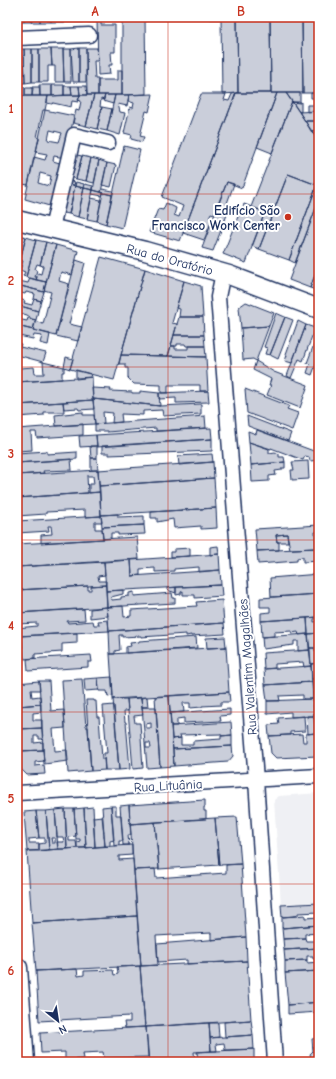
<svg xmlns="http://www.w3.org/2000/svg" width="336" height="1079" viewBox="0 0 336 1079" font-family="'Comic Neue',sans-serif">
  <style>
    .built { fill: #eff0f4 }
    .building { fill: #caceda; stroke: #1b2f5e; fill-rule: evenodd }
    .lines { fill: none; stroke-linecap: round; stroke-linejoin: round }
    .minor-casing { stroke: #1b2f5e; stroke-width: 17 }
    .tertiary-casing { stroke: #1b2f5e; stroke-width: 21 }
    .secondary-casing { stroke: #1b2f5e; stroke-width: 23 }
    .minor { stroke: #fff; stroke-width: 14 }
    .tertiary { stroke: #fff; stroke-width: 18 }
    .secondary { stroke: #fff; stroke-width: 20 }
    .grid { fill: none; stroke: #c8321e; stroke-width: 1; stroke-opacity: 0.55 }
    .poi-dot { fill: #c8321e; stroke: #fff; stroke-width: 1.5 }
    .labels { text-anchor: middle; stroke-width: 4; stroke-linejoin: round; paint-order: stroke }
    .poi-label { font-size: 13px; font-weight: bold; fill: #1b2f5e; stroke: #fff; text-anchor: end }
    .street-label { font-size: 13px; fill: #1b2f5e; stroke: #fff }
    .neatline { fill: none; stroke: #c8321e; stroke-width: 1.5 }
    .grid-label { font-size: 13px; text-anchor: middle; font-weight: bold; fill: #c8321e }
  </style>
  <rect width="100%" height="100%" fill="#fff"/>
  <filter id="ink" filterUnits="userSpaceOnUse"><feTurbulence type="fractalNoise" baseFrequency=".025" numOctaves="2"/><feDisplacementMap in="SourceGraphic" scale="8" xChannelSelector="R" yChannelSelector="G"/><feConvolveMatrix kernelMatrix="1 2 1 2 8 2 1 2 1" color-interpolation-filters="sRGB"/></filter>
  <g filter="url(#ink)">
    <path class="built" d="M 319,793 L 319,903 L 281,905 L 274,800 L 279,796 Z"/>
    <path class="building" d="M 17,17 L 24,17 L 24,22 L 17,22 Z
      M 24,17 L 31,17 L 31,22 L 24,22 Z
      M 31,17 L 40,17 L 40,22 L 31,22 Z
      M 40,17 L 51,17 L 51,22 L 40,22 Z
      M 51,17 L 63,17 L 63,22 L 51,22 Z
      M 63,17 L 71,17 L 71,22 L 63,22 Z
      M 71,17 L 79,17 L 79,22 L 71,22 Z
      M 79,17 L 86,17 L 86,22 L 79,22 Z
      M 86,17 L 97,17 L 97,22 L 86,22 Z
      M 97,17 L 115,17 L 115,19 L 101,19 L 101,25 L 115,25 L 115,52 L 111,52 L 112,65 L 109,65 L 110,74 L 98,75 Z
      M 122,17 L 145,17 L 146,94 L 122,95 Z
      M 210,17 L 221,17 L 221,19 L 210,19 Z
      M 221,17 L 237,17 L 238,93 L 222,94 Z
      M 237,17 L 270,17 L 271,93 L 238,93 Z
      M 270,17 L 302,17 L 303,93 L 271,93 Z
      M 302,17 L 318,17 L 319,93 L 303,93 Z
      M 318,24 L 319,24 L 319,47 L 318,47 Z
      M 79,48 L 79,82 L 73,82 L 71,49 Z
      M 79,48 L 86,48 L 86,82 L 79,82 Z
      M 86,48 L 97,48 L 98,61 L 94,61 L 95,79 L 98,79 L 98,95 L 87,95 Z
      M 17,49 L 24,49 L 25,83 L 21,83 L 21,76 L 17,76 Z
      M 24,49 L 32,49 L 32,82 L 25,83 Z
      M 32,49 L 39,49 L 39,82 L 32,82 Z
      M 39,49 L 51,49 L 52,66 L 48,66 L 48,82 L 39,82 Z
      M 51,49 L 63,49 L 64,82 L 55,82 L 55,66 L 52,66 Z
      M 63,49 L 71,49 L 71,82 L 64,82 Z
      M 118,70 L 122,70 L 122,95 L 98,95 L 98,80 L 118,80 Z
      M 39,85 L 52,85 L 52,96 L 40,96 Z
      M 52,85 L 64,85 L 64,95 L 52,96 Z
      M 64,86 L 71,86 L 72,95 L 64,95 Z
      M 71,86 L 79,86 L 80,95 L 72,95 Z
      M 79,86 L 86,86 L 87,95 L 80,95 Z
      M 17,87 L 25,87 L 25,96 L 17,96 Z
      M 32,87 L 40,87 L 40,96 L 32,96 Z
      M 25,88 L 33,88 L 32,96 L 25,96 Z
      M 236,93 L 277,93 L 242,188 L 227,182 L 214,214 L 211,213 L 209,217 L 213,218 L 204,240 L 183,233 Z
      M 236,93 L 180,241 L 149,232 L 158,209 L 163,210 L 166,203 L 176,208 L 174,215 L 179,217 L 183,206 L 162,197 L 201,94 L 226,94 L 224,100 L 229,101 L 232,94 Z
      M 277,93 L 286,93 L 292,101 L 272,153 L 257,147 Z
      M 286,93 L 300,93 L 300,103 L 292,102 Z
      M 311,93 L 319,93 L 319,98 L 311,98 Z
      M 153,94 L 149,112 L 146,111 L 140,136 L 144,137 L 142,142 L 131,139 L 132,135 L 124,133 L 130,107 L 133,108 L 134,103 L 128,101 L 129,95 Z
      M 80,95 L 78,102 L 72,101 L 71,107 L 53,103 L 52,104 L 47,103 L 48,96 Z
      M 80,95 L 94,95 L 86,126 L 73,123 L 76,110 L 79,111 L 81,101 L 78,100 Z
      M 94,95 L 105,95 L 104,100 L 101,99 L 100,107 L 102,107 L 97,129 L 86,126 Z
      M 105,95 L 115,95 L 113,104 L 103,101 Z
      M 115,95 L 129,95 L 127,106 L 118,104 L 120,112 L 125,113 L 120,135 L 107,131 Z
      M 17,96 L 48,96 L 45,110 L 43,110 L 37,137 L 39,138 L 28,185 L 17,183 Z
      M 292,101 L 319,142 L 319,200 L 295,263 L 289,260 L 317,185 L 288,174 L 259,249 L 252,246 L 265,212 L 251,207 Z
      M 292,102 L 301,102 L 301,112 L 299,112 Z
      M 307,105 L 319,105 L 319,111 L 307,112 Z
      M 102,107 L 112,109 L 107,131 L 97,129 Z
      M 45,110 L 74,116 L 65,158 L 54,156 L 53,161 L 63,164 L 53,207 L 25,199 L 34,157 L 45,160 L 47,154 L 36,152 ZM 50,130 L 62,133 L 59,142 L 48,140 ZM 40,173 L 51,176 L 49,186 L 38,183 Z
      M 316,111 L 319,111 L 319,121 L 316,121 Z
      M 316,111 L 316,121 L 305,121 L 299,112 Z
      M 305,121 L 319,121 L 319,130 L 311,131 Z
      M 319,130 L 319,140 L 318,140 L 311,131 Z
      M 124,146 L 140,150 L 122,228 L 106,224 Z
      M 72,154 L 82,156 L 76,179 L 67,176 Z
      M 82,156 L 91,158 L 86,181 L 76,179 Z
      M 91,158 L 99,160 L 94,183 L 86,181 Z
      M 99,160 L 107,163 L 101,192 L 93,190 Z
      M 107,163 L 116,165 L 111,187 L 102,185 Z
      M 288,174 L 317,185 L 289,260 L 259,249 Z
      M 66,180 L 75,182 L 74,185 L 66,183 Z
      M 76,182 L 84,184 L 83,188 L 75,186 Z
      M 227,182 L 234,184 L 226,206 L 230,207 L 213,251 L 202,248 Z
      M 66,183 L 75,186 L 69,214 L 60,212 Z
      M 85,184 L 93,186 L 93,190 L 84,188 Z
      M 75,186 L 84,188 L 78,217 L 69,214 Z
      M 84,188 L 93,190 L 87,219 L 78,217 Z
      M 102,189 L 113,191 L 112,195 L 101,192 Z
      M 93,190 L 103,193 L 102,196 L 92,194 Z
      M 103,193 L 112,195 L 106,224 L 97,221 Z
      M 91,198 L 101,200 L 97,221 L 87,219 Z
      M 319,200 L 319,265 L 310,288 L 289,280 Z
      M 244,204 L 265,212 L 246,263 L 223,254 L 241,209 L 242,209 Z
      M 17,234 L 26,237 L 20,260 L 18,260 L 17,262 Z
      M 26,237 L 36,240 L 26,277 L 23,276 L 25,272 L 20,270 L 23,261 L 20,260 Z
      M 36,240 L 46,242 L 40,265 L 37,264 L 35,269 L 37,270 L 35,277 L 37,277 L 36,280 L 26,277 Z
      M 46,242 L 56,245 L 46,282 L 36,280 L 38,273 L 41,274 L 43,266 L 40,265 Z
      M 56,245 L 78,251 L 72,275 L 61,272 L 59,281 L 69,284 L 56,336 L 33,330 L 35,321 L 43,324 L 51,292 L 44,290 Z
      M 101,257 L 145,269 L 114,380 L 70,369 Z
      M 76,260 L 85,263 L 69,324 L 82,327 L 78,341 L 56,336 Z
      M 319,265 L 319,291 L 310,288 Z
      M 145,269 L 184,281 L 172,323 L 177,324 L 168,356 L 121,355 Z
      M 17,277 L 20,278 L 19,281 L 28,283 L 30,278 L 46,282 L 44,292 L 17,285 Z
      M 184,281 L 201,286 L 203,317 L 179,317 L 180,309 L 176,308 Z
      M 17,285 L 44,292 L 41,301 L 34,299 L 35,294 L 26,292 L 25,294 L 17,292 Z
      M 17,298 L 25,301 L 24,303 L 32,305 L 34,299 L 41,301 L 38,311 L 17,305 Z
      M 246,302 L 274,313 L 269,326 L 241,328 L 239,307 Z
      M 17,305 L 38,311 L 36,320 L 30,319 L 30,317 L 27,315 L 17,312 Z
      M 276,313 L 285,317 L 270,355 L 265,354 L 267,348 L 264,347 Z
      M 179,317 L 203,317 L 204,335 L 174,335 Z
      M 285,317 L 293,320 L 278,359 L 270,355 Z
      M 28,318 L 36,320 L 33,330 L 17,326 L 17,319 L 27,321 Z
      M 298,321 L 306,325 L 292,363 L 285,361 L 287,355 L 286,354 Z
      M 306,325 L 315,328 L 303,361 L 299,359 L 291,378 L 287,376 Z
      M 17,326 L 50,334 L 48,345 L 40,343 L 42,336 L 34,335 L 33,339 L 19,336 L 18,339 L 17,338 Z
      M 269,326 L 256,361 L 253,359 L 243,360 L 241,328 Z
      M 319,331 L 319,356 L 312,375 L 307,373 L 310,364 L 307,363 Z
      M 174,335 L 204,335 L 205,346 L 186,346 L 185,344 L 177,344 L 177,346 L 171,346 Z
      M 17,343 L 21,344 L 20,347 L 46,353 L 43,362 L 17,355 Z
      M 171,346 L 175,346 L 175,349 L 188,349 L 188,346 L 205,346 L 206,357 L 168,356 Z
      M 121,355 L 206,357 L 208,391 L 200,391 L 200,385 L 168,385 L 168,393 L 161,393 L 161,385 L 134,384 L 128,378 L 128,368 L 125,368 L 125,364 L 119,364 Z
      M 66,357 L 73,359 L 70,369 L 64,367 Z
      M 256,361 L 274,372 L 308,385 L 300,408 L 267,395 L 271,385 L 269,385 L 271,379 L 253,370 Z
      M 17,362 L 19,362 L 20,368 L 34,367 L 35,374 L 44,374 L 43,362 L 64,367 L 64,372 L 62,372 L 62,379 L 17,382 Z
      M 76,370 L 91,374 L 92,377 L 76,379 Z
      M 92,377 L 93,400 L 17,405 L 17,382 Z
      M 92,388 L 111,389 L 110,391 L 132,392 L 132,393 L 140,393 L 140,391 L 159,393 L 160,406 L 93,399 Z
      M 245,389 L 289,406 L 287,409 L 298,413 L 292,430 L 247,413 Z
      M 208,391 L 209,402 L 176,403 L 176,398 L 159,399 L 159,393 Z
      M 93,399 L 160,406 L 201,404 L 201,414 L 163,416 L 162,410 L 143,411 L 143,415 L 121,414 L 122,422 L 112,423 L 113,413 L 103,412 L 104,423 L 95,424 Z
      M 93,400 L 94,409 L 79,410 L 78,408 L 64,409 L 63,402 Z
      M 63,402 L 64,412 L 44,412 L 44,415 L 17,417 L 17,405 Z
      M 83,412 L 83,415 L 94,415 L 95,424 L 56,426 L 55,415 Z
      M 205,416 L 206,428 L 156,431 L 156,428 L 107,432 L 107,431 L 95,431 L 95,424 Z
      M 247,416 L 291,433 L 288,441 L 248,426 Z
      M 83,424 L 83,435 L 37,438 L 36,432 L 31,432 L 32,450 L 17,451 L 17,429 Z
      M 211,428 L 212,439 L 97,447 L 96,435 Z
      M 257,430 L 319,453 L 319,460 L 310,461 L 309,457 L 305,456 L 303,460 L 271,448 L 271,449 L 249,442 L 248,431 L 256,434 Z
      M 96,435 L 97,446 L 80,447 L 79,436 Z
      M 212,439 L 212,451 L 109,455 L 109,453 L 102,453 L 102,446 Z
      M 249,442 L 269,449 L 269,453 L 275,452 L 279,454 L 279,457 L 284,457 L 285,462 L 251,465 Z
      M 90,446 L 97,446 L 97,458 L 91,458 Z
      M 47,451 L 47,454 L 77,452 L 77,459 L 17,463 L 17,453 Z
      M 212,454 L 213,462 L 179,465 L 178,456 Z
      M 91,458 L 97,458 L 98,470 L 91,470 Z
      M 71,459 L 72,470 L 43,471 L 44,473 L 17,475 L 17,463 Z
      M 308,461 L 309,479 L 292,480 L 291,470 L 294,470 L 292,462 Z
      M 213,462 L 214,478 L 99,486 L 98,470 Z
      M 285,462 L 285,468 L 282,468 L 282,470 L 275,471 L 276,475 L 269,476 L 269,481 L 252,482 L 251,465 Z
      M 98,470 L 100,492 L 89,493 L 89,484 L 94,484 L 93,476 L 87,476 L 88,493 L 17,498 L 17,475 Z
      M 214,478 L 216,508 L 101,515 L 99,486 Z
      M 100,492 L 101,516 L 85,517 L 85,510 L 46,512 L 46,514 L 17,516 L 17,498 Z
      M 216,508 L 217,528 L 201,529 L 201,526 L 174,528 L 173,519 L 157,522 L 157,518 L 151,518 L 151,512 Z
      M 118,514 L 118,517 L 144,516 L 144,525 L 102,527 L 101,515 Z
      M 101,516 L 102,522 L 95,522 L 95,529 L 102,529 L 103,539 L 41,543 L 41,535 L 52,534 L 51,526 L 48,526 L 49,531 L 17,533 L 17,521 Z
      M 144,525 L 145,534 L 118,535 L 118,533 L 111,533 L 111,538 L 103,539 L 102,527 Z
      M 319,525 L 319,532 L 315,532 L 316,548 L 290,549 L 287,534 L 276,535 L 277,542 L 279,542 L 279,550 L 257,551 L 255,529 Z
      M 287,534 L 288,542 L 277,542 L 276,535 Z
      M 137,537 L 139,559 L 17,567 L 17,544 Z
      M 218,546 L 219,554 L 210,555 L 210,547 Z
      M 190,548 L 190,556 L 171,557 L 171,552 L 174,552 L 174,549 Z
      M 316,548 L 319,548 L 319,561 L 303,562 L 303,557 L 297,558 L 297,561 L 258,564 L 257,551 Z
      M 219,554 L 220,570 L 199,572 L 199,567 L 174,569 L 174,571 L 155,572 L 155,568 L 140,569 L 140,575 L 132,576 L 131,560 Z
      M 131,560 L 132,576 L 220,570 L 221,585 L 106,591 L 104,562 Z
      M 104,562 L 105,575 L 98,576 L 99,581 L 106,581 L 106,585 L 17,590 L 17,567 Z
      M 319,574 L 319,594 L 271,597 L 270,578 Z
      M 106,585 L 107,607 L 17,613 L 17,590 L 88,586 L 88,590 L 91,590 L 91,586 Z
      M 221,585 L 222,596 L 195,598 L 195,595 L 183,595 L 183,591 L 181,592 L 181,594 L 176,595 L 176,587 Z
      M 176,587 L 176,593 L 167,590 L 167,588 Z
      M 123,590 L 123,594 L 111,597 L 112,600 L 121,599 L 121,597 L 129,596 L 129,593 L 134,592 L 134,596 L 172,593 L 173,598 L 175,598 L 175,603 L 107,607 L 106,591 Z
      M 319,594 L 319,617 L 261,621 L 261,613 L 270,612 L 270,607 L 260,607 L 260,598 Z
      M 222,600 L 224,623 L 109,631 L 107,607 L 123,606 L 124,617 L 131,616 L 131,610 L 197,606 L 196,602 Z
      M 107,607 L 108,616 L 90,618 L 90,609 Z
      M 84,609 L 85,620 L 67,621 L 68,623 L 93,621 L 94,625 L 99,625 L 98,621 L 108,620 L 109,631 L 17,636 L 17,628 L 37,626 L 37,623 L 17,624 L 17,613 Z
      M 317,617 L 317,619 L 314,619 L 314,622 L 319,621 L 319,633 L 308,634 L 307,618 Z
      M 307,618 L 308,634 L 299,635 L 298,632 L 292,633 L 292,631 L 274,632 L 274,636 L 262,637 L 261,621 Z
      M 224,623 L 225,634 L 191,636 L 191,635 L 186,636 L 186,634 L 141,637 L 141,636 L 122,637 L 122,635 L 119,635 L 120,650 L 115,651 L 115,654 L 110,654 L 109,631 Z
      M 77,633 L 77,643 L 62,644 L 62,652 L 35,654 L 35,658 L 24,659 L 21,636 Z
      M 319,633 L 319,643 L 316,643 L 316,648 L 309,648 L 308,634 Z
      M 308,634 L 310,650 L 298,651 L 298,641 L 294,641 L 294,645 L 263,649 L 262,637 Z
      M 196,637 L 197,648 L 126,653 L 126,647 L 131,646 L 130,643 L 139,642 L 139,641 Z
      M 225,637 L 226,647 L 207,648 L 206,638 Z
      M 226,647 L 229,692 L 113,699 L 110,654 Z
      M 309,648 L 315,648 L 315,651 L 319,651 L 319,663 L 311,664 Z
      M 310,650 L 311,666 L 304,667 L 303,662 L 275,664 L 275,668 L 264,669 L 263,653 Z
      M 91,655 L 92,662 L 88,662 L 88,667 L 28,671 L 27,659 Z
      M 319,663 L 319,676 L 317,676 L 317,679 L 312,679 L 311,664 Z
      M 311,666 L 312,682 L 265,685 L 264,669 Z
      M 112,677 L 113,696 L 108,697 L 107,691 L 99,691 L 98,678 Z
      M 98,678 L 99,690 L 85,691 L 84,679 Z
      M 319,678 L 319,693 L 313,693 L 312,679 Z
      M 82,679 L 86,727 L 88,727 L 91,771 L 68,773 L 62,680 Z
      M 39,681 L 40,690 L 31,690 L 32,697 L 40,696 L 41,704 L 18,706 L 17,683 Z
      M 39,681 L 49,681 L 51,711 L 64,710 L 65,728 L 53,729 L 55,751 L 67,750 L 68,761 L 44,764 Z
      M 312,682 L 313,699 L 303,699 L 303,695 L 279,696 L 280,701 L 267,701 L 265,685 Z
      M 229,692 L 230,702 L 221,702 L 221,705 L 202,706 L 202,707 L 190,708 L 190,703 L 183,703 L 184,712 L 170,713 L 169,696 Z
      M 313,693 L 319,693 L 319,710 L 314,710 Z
      M 169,696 L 174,766 L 160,767 L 155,697 Z
      M 147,697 L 148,707 L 142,707 L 141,698 Z
      M 141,698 L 143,715 L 134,716 L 135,723 L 140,723 L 143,768 L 133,769 L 127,699 Z
      M 113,699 L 127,699 L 128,711 L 124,711 L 125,722 L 126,722 L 130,769 L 119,770 Z
      M 313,699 L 314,716 L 291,717 L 291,712 L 267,714 L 267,701 Z
      M 86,700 L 94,700 L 94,701 L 96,701 L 97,717 L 99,717 L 102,759 L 104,759 L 105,770 L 91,771 Z
      M 41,704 L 41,712 L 33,713 L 33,720 L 42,720 L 42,728 L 19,729 L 18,706 Z
      M 114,705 L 119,770 L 105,770 L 104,753 L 107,753 L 103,706 Z
      M 142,707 L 156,707 L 160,767 L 147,768 ZM 151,723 L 151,728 L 146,728 L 146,724 ZM 146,743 L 150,743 L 151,748 L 146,748 Z
      M 230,709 L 230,715 L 220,716 L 221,721 L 184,723 L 184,718 L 177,719 L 177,726 L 171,726 L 170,713 Z
      M 314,710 L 319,710 L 319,719 L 314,719 Z
      M 304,716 L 305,731 L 290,732 L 290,735 L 269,736 L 268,725 L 279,724 L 278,718 Z
      M 307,716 L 314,716 L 315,733 L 308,734 Z
      M 231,722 L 232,735 L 221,736 L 221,734 L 180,735 L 181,738 L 172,739 L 171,726 Z
      M 315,727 L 319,727 L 319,755 L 317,756 Z
      M 42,728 L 43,739 L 39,739 L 39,736 L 34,736 L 34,743 L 43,742 L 43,750 L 20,751 L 19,729 Z
      M 315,733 L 317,756 L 276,758 L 271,753 L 269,736 L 302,734 L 303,742 L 306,742 L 306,734 Z
      M 232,735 L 232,746 L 173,749 L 172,739 L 181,738 L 181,745 L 193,745 L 193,741 L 221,739 L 221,736 Z
      M 232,746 L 233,756 L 228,762 L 174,766 L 173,749 Z
      M 43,750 L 44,761 L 35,762 L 35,766 L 44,765 L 45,774 L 27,775 L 21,769 L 20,751 Z
      M 205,800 L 205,807 L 204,807 L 204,811 L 206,811 L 206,819 L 130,824 L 129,805 Z
      M 129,805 L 131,835 L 128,835 L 129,845 L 123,845 L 120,806 Z
      M 111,806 L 116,806 L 116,815 L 121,815 L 123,841 L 119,841 L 119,845 L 114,846 Z
      M 111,806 L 114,840 L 110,841 L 110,846 L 105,846 L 102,807 Z
      M 93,807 L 95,847 L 86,848 L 84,808 Z
      M 84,808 L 86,848 L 77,848 L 77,842 L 80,841 L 80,839 L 76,839 L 74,809 Z
      M 65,809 L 74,809 L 76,836 L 69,837 L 69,841 L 76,841 L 77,848 L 67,849 Z
      M 65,809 L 67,849 L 58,849 L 57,842 L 64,842 L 63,837 L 57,837 L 55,810 Z
      M 55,810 L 58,849 L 49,850 L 46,811 ZM 51,838 L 55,838 L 55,843 L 52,843 Z
      M 36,811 L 39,838 L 29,839 L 29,843 L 39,843 L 39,851 L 27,851 L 24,812 Z
      M 36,811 L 46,811 L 49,850 L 39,851 L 39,844 L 45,843 L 45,838 L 39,838 Z
      M 102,816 L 105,846 L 95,847 L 93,817 Z
      M 237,817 L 241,864 L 219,865 L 215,818 Z
      M 215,818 L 219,865 L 159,869 L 155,822 Z
      M 155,822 L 159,869 L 134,870 L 130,824 Z
      M 132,845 L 132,855 L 119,856 L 119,860 L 133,859 L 137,916 L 32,923 L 27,851 Z
      M 241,864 L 246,937 L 211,940 L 211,933 L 156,936 L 158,965 L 141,966 L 134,870 L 155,869 L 156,878 L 226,873 L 226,865 Z
      M 319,903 L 319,912 L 298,913 L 298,916 L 282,917 L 281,905 Z
      M 305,915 L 305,918 L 319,917 L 319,925 L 282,928 L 282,917 Z
      M 137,916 L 141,966 L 36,971 L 32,923 Z
      M 319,925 L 319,933 L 305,934 L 305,938 L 283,939 L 282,928 Z
      M 246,937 L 247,961 L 187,964 L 187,960 L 158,962 L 157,944 Z
      M 305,938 L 306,941 L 319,941 L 319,948 L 284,950 L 283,939 Z
      M 319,948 L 319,959 L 313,959 L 313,956 L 307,956 L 307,960 L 285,961 L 284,950 Z
      M 307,960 L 307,963 L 319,962 L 319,971 L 285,973 L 285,961 Z
      M 247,961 L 251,1020 L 145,1027 L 140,966 Z
      M 140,966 L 145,1027 L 125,1028 L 124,1022 L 130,1022 L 130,1016 L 39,1021 L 36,971 L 77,969 L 78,976 L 84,975 L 84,971 L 113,970 L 114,975 L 118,974 L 117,967 Z
      M 319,971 L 319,1002 L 288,1005 L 285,973 Z
      M 319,1002 L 319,1012 L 288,1014 L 288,1005 Z
      M 251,1020 L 253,1035 L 225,1037 L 224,1022 Z
      M 209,1023 L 211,1051 L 194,1052 L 195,1062 L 198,1062 L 149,1062 L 146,1027 Z
      M 209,1023 L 218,1023 L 219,1037 L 210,1038 Z
      M 146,1027 L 148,1057 L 104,1058 L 103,1052 L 83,1053 L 84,1059 L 65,1060 L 65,1052 L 41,1053 L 40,1033 Z
      M 253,1035 L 254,1049 L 225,1050 L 224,1043 L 216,1044 L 217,1051 L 211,1051 L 210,1038 Z
      M 319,1035 L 319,1062 L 312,1062 L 310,1054 L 313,1051 L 312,1039 L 319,1038 Z
      M 254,1049 L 254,1062 L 198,1062 L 197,1052 Z
      M 121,1058 L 121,1062 L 103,1062 L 103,1059 Z"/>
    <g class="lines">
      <defs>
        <path id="minor" d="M 17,38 L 89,35
          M 52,228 L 74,135 L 108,143
          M 223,273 L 218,297 L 256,780 L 275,1062
          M 17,793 L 319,776"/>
        <path id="tertiary" d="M 17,220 L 145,251 L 229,275 L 319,309"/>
        <path id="secondary" d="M 17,968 L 24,1062"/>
      </defs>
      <use href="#minor" class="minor-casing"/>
      <use href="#tertiary" class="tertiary-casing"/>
      <use href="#secondary" class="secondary-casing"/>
      <use href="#minor" class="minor"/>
      <use href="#tertiary" class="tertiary"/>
      <use href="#secondary" class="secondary"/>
    </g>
  </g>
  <path class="grid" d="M 168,17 L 168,1062M 17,194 L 319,194M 17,367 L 319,367M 17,540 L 319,540M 17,712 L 319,712M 17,884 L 319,884"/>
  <circle class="poi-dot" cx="288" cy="217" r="4"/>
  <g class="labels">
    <g class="poi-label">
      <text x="280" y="215">Edifício São<tspan x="280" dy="15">Francisco Work Center</tspan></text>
    </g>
    <g class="street-label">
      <text transform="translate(170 259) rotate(15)" y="5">Rua do Oratório</text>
      <text transform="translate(247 667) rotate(-94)" y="5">Rua Valentim Magalhães</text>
      <text transform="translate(168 785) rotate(-3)" y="5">Rua Lituânia</text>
    </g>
  </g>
  <rect width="336" height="1079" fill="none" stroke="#fff" stroke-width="44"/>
  <g transform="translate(58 1021) rotate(150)" stroke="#ffffff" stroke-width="3" paint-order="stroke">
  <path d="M0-3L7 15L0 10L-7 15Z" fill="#1b2f5e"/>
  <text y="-6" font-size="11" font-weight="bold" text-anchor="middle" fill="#1b2f5e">N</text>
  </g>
  <rect x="22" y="22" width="292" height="1035" class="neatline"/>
  <g class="grid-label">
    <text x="95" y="16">A</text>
    <text x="241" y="16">B</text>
    <text x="11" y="113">1</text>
    <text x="11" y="285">2</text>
    <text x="11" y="458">3</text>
    <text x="11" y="630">4</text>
    <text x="11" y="803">5</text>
    <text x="11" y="975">6</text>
  </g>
</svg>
